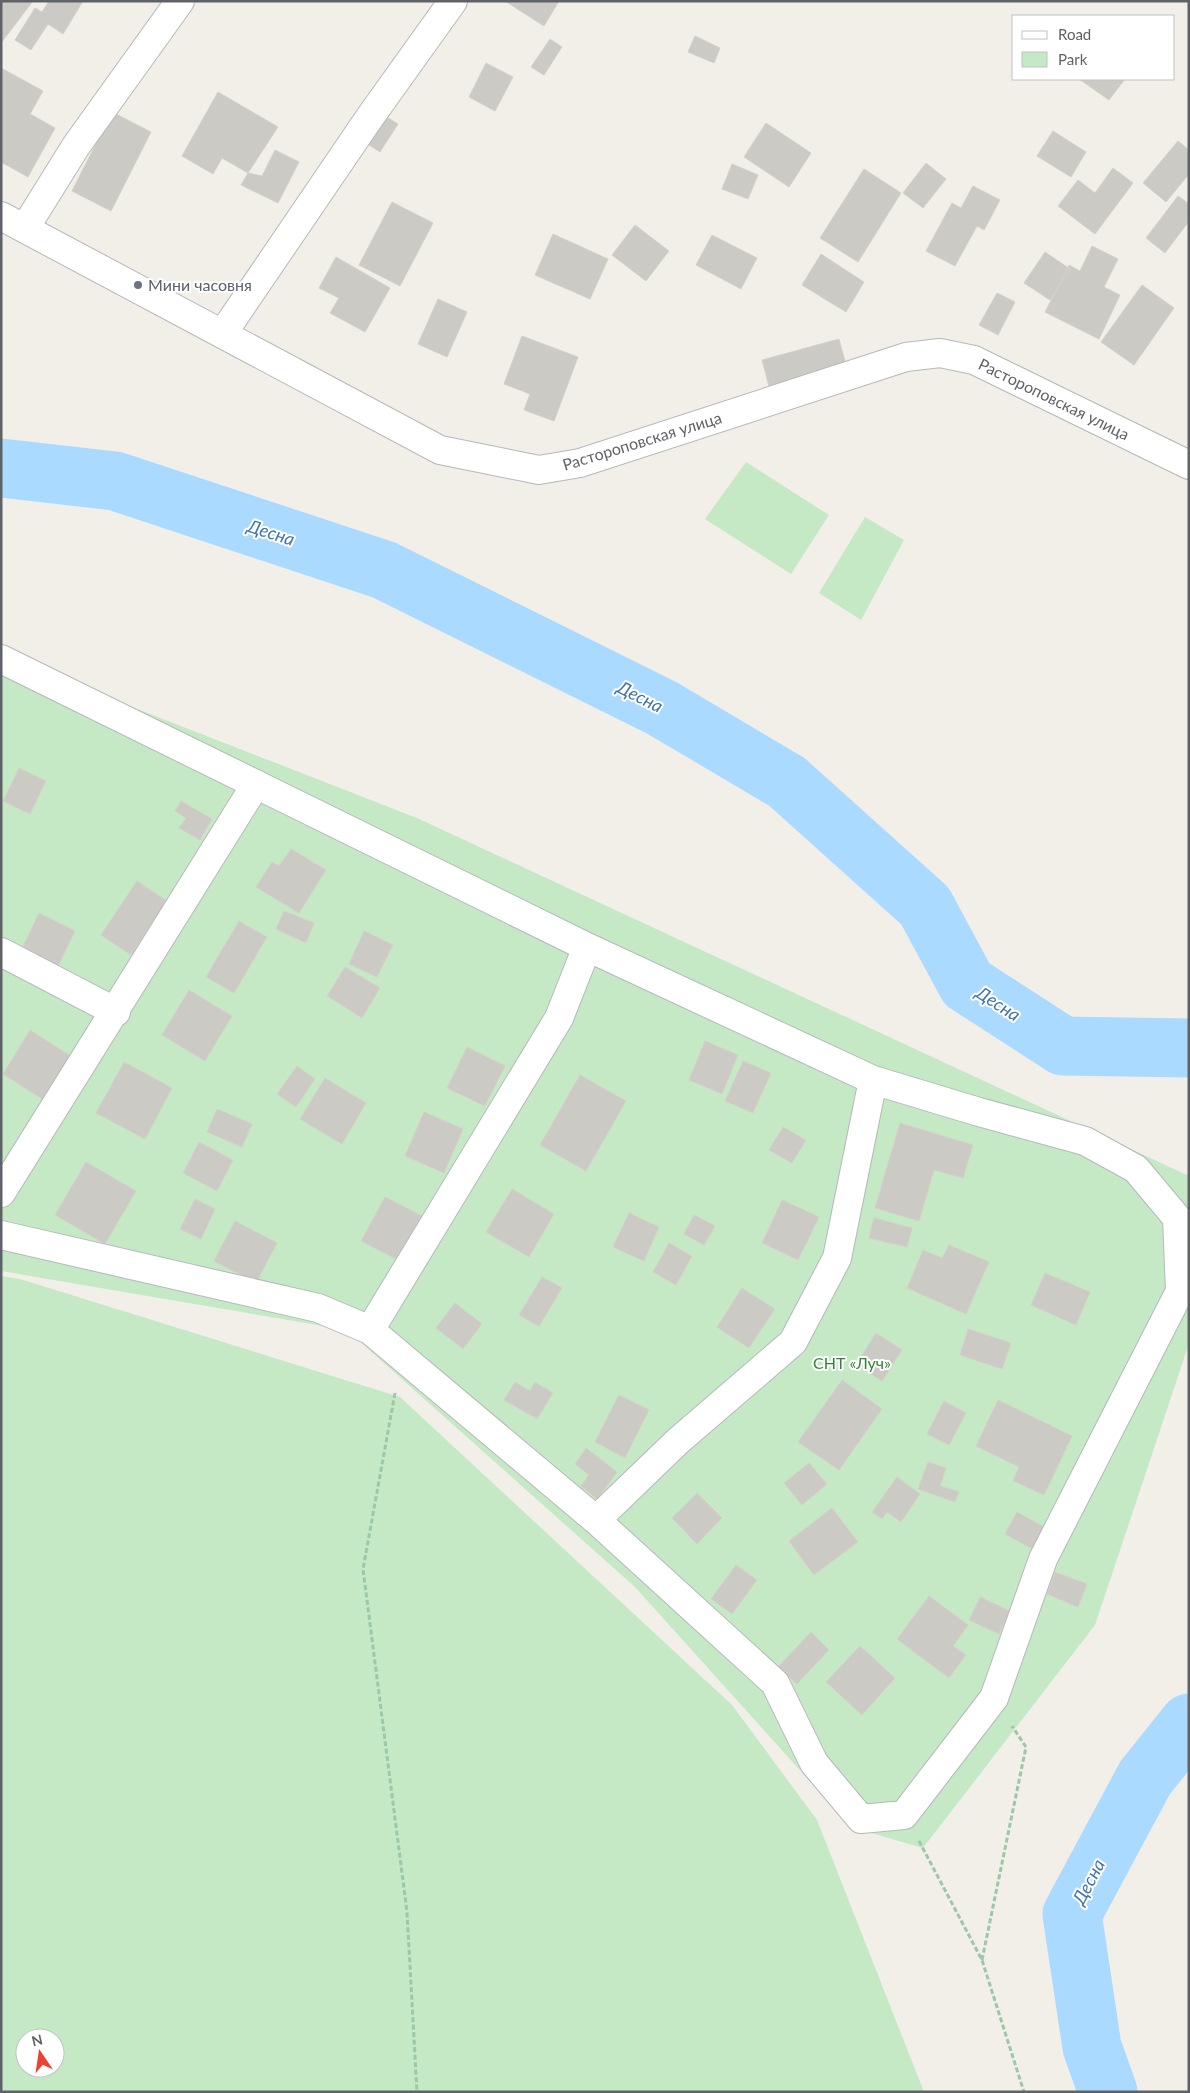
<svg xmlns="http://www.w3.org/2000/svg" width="1190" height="2093" viewBox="0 0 1190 2093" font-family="Lato,sans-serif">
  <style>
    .green { fill: #c5e8c5; fill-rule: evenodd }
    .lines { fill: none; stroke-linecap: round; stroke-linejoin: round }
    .river { stroke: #aadaff; stroke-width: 59 }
    .building { fill: #cccac5; stroke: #d6d1c6 }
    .minor-casing { stroke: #b5b8bc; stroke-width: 30 }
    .path { stroke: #9cc7a9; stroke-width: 3; stroke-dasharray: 5 2.5; stroke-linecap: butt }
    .minor { stroke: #fff; stroke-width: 28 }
    .worship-dot { fill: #6b7280; stroke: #fff; stroke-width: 2 }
    .labels { text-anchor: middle; stroke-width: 4; stroke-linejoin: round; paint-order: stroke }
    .worship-label { font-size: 16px; fill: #5b616d; stroke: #fff; text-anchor: start }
    .street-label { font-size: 16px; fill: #5f6368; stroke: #fff }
    .park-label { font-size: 16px; fill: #348238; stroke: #fff }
    .water-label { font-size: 18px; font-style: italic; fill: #4174aa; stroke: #fff }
  </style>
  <rect width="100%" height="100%" fill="#f1efe8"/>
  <path class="green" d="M 746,462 L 829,515 L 791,574 L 705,519 Z
    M 865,517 L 904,540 L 861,620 L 819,593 Z
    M 1,656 L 417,818 L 1189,1176 L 1189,1343 L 1095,1625 L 923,1848 L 851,1827 L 635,1587 L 347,1330 L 1,1271 Z
    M 1,1276 L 20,1279 L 400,1397 L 732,1705 L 817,1820 L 924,2092 L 1,2092 ZM 25,2038 L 55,2038 L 55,2068 L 25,2068 Z"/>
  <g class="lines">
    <path class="river" d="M 1,468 L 115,481 L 384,570 L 662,708 L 787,782 L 925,906 L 967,984 L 1063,1046 L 1189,1048
      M 1108,2092 L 1092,2047 L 1072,1914 L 1145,1778 L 1189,1723"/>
  </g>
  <path class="building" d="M 1,1 L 33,1 L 1,43 Z
    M 49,1 L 83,1 L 63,34 L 48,24 L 31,50 L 15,40 L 35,8 L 42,12 Z
    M 505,1 L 559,1 L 544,26 Z
    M 695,36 L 720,48 L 714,63 L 688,52 Z
    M 550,39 L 562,47 L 544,75 L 531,67 Z
    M 486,63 L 513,77 L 495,111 L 469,97 Z
    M 1,68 L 43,91 L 30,114 L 55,128 L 28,177 L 1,162 Z
    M 1079,79 L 1125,79 L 1109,100 Z
    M 218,92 L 278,127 L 248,173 L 222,158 L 213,174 L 182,156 Z
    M 112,112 L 151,132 L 111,211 L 72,191 Z
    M 380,113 L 398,124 L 380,152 L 363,141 Z
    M 766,123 L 811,153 L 789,187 L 744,157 Z
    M 1053,131 L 1086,152 L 1071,177 L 1037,156 Z
    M 1178,141 L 1189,150 L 1189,174 L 1166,202 L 1143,183 Z
    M 275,150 L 299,162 L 278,203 L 241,185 L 248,173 L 262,176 Z
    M 926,163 L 946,179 L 923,208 L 903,193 Z
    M 732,164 L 758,175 L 748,199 L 722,189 Z
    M 1113,168 L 1133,183 L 1095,234 L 1058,206 L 1078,180 L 1095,193 Z
    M 864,169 L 901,193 L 858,262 L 820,238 Z
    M 973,186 L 1000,200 L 984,230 L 977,226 L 955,266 L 926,251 L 952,203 L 961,208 Z
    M 1178,196 L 1189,204 L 1189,221 L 1165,253 L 1146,238 Z
    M 392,202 L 433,223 L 400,286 L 359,265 Z
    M 635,225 L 669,251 L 646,281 L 612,255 Z
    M 553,234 L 608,259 L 590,299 L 535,275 Z
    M 712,235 L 757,258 L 741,289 L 696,265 Z
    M 1092,246 L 1118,259 L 1104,287 L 1120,295 L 1099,339 L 1045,312 L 1069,265 L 1080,271 Z
    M 1045,252 L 1070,269 L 1050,300 L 1024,283 Z
    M 821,254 L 864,282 L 846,312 L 802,285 Z
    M 336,257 L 390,288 L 365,332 L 330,313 L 339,298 L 319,288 Z
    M 1142,285 L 1174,308 L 1134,365 L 1101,342 Z
    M 997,293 L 1015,302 L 998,335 L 979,325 Z
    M 438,299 L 467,312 L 447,357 L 418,344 Z
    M 522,336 L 578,357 L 554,421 L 524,410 L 530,394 L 504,384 Z
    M 839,339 L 848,373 L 771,394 L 762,360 Z
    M 19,768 L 46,781 L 30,814 L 3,801 Z
    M 181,801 L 212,819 L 200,840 L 179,828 L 186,818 L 175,811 Z
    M 291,849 L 326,870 L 299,913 L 256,887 L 272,862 L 279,866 Z
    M 137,881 L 167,901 L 131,955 L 101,935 Z
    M 284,911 L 314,923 L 306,943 L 276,929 Z
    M 39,913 L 75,931 L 58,966 L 22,949 Z
    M 239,921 L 267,937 L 234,993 L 206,977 Z
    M 364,931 L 393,945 L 377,977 L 349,964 Z
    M 345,967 L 380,988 L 362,1018 L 327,996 Z
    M 189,990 L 232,1016 L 205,1061 L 162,1035 Z
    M 30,1030 L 72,1057 L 45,1101 L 3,1074 Z
    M 705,1041 L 738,1055 L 722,1094 L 689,1080 Z
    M 467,1047 L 505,1066 L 485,1106 L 447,1088 Z
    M 743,1061 L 771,1073 L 753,1113 L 725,1101 Z
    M 124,1062 L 172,1088 L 145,1139 L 96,1113 Z
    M 297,1066 L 315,1079 L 296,1107 L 277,1094 Z
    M 580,1075 L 626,1101 L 586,1171 L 540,1145 Z
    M 325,1078 L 366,1103 L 342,1144 L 300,1119 Z
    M 217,1109 L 252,1124 L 242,1147 L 207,1132 Z
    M 424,1112 L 463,1129 L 444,1173 L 405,1156 Z
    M 900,1123 L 973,1145 L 963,1178 L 934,1170 L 919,1221 L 875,1208 Z
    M 783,1127 L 806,1140 L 792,1163 L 769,1150 Z
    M 199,1142 L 233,1160 L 217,1191 L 183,1173 Z
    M 86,1162 L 136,1191 L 105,1244 L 55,1215 Z
    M 512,1189 L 554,1214 L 529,1257 L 486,1232 Z
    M 385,1197 L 422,1216 L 398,1260 L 361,1241 Z
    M 195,1199 L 215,1209 L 201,1239 L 180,1229 Z
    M 782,1200 L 819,1217 L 798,1260 L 762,1243 Z
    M 629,1213 L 659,1227 L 644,1261 L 613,1247 Z
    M 694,1215 L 715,1226 L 704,1245 L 684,1234 Z
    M 874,1218 L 912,1228 L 907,1247 L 869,1238 Z
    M 235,1221 L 277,1243 L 256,1283 L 214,1261 Z
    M 669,1243 L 692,1256 L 676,1285 L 653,1272 Z
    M 949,1245 L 989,1262 L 966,1314 L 907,1288 L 923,1250 L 942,1258 Z
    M 1045,1273 L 1090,1292 L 1076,1325 L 1031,1305 Z
    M 542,1277 L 562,1288 L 539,1326 L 519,1315 Z
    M 742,1288 L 775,1309 L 749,1348 L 717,1327 Z
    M 455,1303 L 482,1324 L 463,1349 L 436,1328 Z
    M 968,1329 L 1011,1343 L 1002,1369 L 960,1355 Z
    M 876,1333 L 902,1350 L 882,1381 L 856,1365 Z
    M 842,1380 L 882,1409 L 839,1470 L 798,1442 Z
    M 515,1382 L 530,1391 L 535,1382 L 553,1393 L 537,1419 L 504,1400 Z
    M 619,1395 L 649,1410 L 625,1458 L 595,1442 Z
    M 998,1400 L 1072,1436 L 1044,1495 L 1013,1481 L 1019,1467 L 976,1446 Z
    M 944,1401 L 966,1413 L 949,1445 L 927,1434 Z
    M 586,1448 L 617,1472 L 597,1499 L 581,1486 L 589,1475 L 575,1464 Z
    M 928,1462 L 946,1468 L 940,1486 L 959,1492 L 955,1502 L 918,1489 Z
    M 809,1463 L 827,1484 L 802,1505 L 784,1483 Z
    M 897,1477 L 920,1494 L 901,1522 L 887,1512 L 882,1519 L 872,1512 Z
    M 697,1493 L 722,1518 L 697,1544 L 672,1518 Z
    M 832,1508 L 858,1542 L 814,1575 L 789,1541 Z
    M 1017,1512 L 1048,1529 L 1036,1551 L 1005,1534 Z
    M 736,1565 L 757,1580 L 732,1614 L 711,1599 Z
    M 1055,1572 L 1087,1584 L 1078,1607 L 1047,1594 Z
    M 929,1596 L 968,1625 L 953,1646 L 966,1655 L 949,1678 L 897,1639 Z
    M 980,1597 L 1010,1611 L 999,1634 L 969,1620 Z
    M 811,1632 L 829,1650 L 797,1684 L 778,1667 Z
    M 860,1646 L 895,1678 L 862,1715 L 826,1682 Z"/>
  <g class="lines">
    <defs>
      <path id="minor" d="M 1,216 L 440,450 L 539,470 L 580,463 L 906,357 L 940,353 L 974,360 L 1189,465
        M 25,228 L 76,146 L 180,1
        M 223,333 L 370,117 L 453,1
        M 1,659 L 587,947 L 873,1080 L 979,1112 L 1085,1141 L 1136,1169 L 1177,1218 L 1180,1291 L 1043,1559 L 994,1698 L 904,1815 L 861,1819 L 814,1763 L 775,1683 L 596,1520 L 370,1330 L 318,1308 L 1,1235
        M 1,952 L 116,1012
        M 1,1193 L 256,784
        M 370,1330 L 559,1018 L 587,947
        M 596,1520 L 678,1441 L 793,1342 L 837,1258 L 873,1080"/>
    </defs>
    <use href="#minor" class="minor-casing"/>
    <path class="path" d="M 395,1393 L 363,1569 L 407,1912 L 417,2092
      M 919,1841 L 982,1960 L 1024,2092
      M 982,1960 L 1026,1747 L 1012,1726"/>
    <use href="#minor" class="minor"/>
  </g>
  <circle class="worship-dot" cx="138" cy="285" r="5"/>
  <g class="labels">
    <g class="worship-label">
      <text x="148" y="291">Мини часовня</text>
    </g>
    <g class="street-label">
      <text transform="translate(1054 399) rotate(26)" y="6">Растороповская улица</text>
      <text transform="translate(642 441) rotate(-17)" y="6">Растороповская улица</text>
    </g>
    <g class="park-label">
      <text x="852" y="1369">СНТ «Луч»</text>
    </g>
    <g class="water-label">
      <text transform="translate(271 533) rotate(18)" y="6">Десна</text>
      <text transform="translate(640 697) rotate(27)" y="6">Десна</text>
      <text transform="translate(998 1004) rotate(33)" y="6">Десна</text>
      <text transform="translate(1089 1882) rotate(-62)" y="6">Десна</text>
    </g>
  </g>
  <rect width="1190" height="2093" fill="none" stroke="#5f6368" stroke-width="5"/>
  <rect x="1012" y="15" width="162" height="65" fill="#ffffff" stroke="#bfc1c3"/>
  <rect x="1022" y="31" width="25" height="8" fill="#ffffff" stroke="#bfc1c3"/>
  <text x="1058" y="40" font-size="15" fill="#5f6368">Road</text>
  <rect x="1022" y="52" width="25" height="15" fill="#c5e8c5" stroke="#bfc1c3"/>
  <text x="1058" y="65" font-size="15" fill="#5f6368">Park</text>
  <g transform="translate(40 2053) rotate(347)"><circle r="24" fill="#ffffff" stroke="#bfc1c3"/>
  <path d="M0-4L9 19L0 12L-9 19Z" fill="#ea4335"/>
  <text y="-8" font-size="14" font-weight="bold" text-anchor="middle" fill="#5f6368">N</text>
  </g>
</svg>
